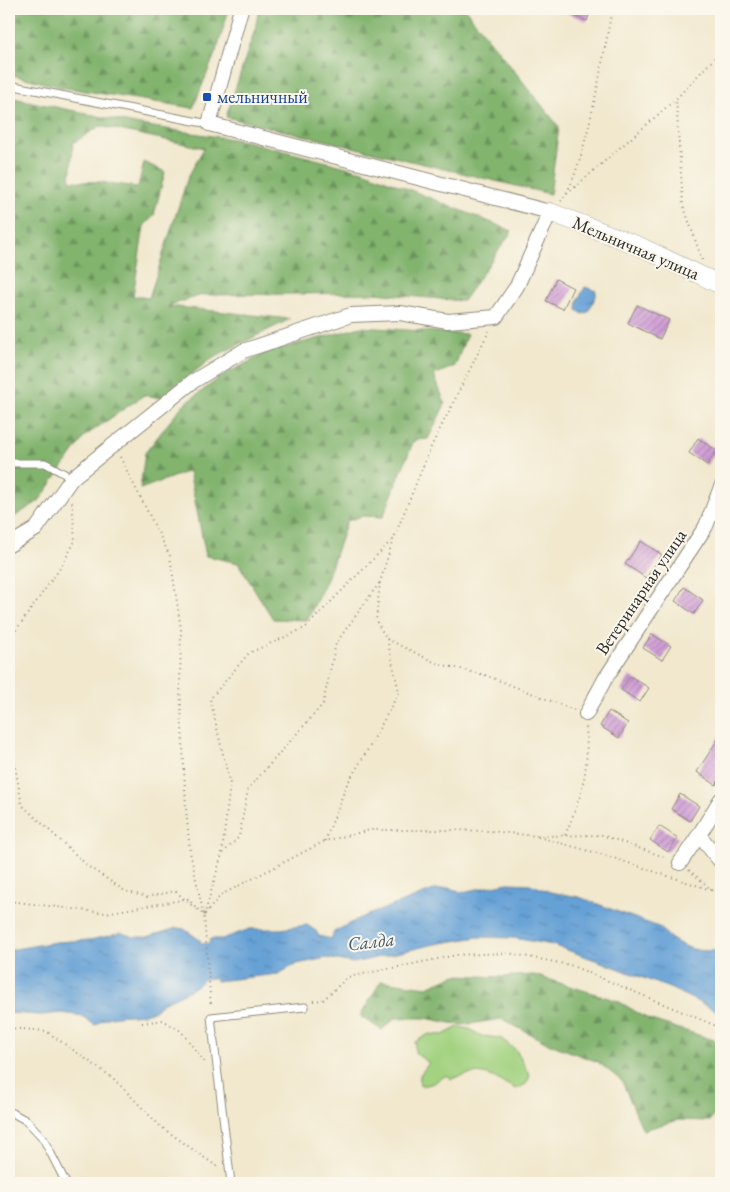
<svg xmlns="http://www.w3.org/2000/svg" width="730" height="1192" viewBox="0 0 730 1192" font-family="'EB Garamond',serif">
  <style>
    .grass { fill: #a3d280; stroke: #677e56 }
    .forest { fill: url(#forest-firs); stroke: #56704c; fill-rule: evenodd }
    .water { fill: url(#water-ripples); stroke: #486680 }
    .building { fill: url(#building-hatch) }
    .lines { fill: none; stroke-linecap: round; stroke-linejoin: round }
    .service-casing { stroke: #8e8a7c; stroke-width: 9 }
    .minor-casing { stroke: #8e8a7c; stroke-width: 16 }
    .tertiary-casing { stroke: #8e8a7c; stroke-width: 19 }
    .path { stroke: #8e8a7c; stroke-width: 2; stroke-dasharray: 1 4; stroke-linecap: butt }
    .service { stroke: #fff; stroke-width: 7 }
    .minor { stroke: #fff; stroke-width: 14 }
    .tertiary { stroke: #fff; stroke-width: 18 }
    .transit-dot { fill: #1a4fb4; stroke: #fbf7ec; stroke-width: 2 }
    .labels { text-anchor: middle; stroke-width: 4; stroke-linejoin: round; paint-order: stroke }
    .transit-label { font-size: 18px; fill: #164399; stroke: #fbf7ec; text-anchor: start }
    .street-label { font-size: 18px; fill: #2b2b2b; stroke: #fbf7ec }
    .water-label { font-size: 19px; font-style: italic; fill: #435a6f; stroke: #fbf7ec }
  </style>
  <defs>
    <pattern id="forest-firs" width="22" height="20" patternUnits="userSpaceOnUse" patternTransform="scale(1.25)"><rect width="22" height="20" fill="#82b46e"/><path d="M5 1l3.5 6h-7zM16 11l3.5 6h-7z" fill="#6b935b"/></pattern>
    <pattern id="water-ripples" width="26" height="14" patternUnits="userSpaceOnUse" patternTransform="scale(1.25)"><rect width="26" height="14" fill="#66a1d6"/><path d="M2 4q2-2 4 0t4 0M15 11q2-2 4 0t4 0" fill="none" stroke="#5483ae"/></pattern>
    <pattern id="building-hatch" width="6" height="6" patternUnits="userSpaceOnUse" patternTransform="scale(1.25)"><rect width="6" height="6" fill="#cf9bd5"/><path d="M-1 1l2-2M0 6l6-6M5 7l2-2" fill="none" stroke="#a87fad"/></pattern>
  </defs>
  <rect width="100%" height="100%" fill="#fbf7ec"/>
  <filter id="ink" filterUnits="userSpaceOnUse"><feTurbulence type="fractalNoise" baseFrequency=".02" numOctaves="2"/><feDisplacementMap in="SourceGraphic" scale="10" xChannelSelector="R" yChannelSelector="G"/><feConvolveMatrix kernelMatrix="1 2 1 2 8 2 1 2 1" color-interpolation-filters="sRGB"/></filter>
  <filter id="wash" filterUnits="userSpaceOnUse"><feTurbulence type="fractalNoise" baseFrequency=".0096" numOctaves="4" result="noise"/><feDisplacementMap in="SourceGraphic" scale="20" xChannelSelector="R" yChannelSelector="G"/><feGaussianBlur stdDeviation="1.12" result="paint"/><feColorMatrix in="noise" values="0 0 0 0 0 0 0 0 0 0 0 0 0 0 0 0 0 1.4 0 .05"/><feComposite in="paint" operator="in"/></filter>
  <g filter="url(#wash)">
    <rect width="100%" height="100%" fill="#f1e8ce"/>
    <path class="grass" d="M 458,1027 L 470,1029 L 481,1036 L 500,1038 L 516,1050 L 530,1076 L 526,1084 L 516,1089 C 486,1074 485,1068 451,1079 L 447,1075 L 431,1084 L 420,1086 L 420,1075 L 429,1063 L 415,1053 L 415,1042 L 429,1034 L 443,1035 Z"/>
    <path class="forest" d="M 9,9 L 229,9 L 217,49 L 193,108 L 60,87 L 9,74 Z
      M 259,9 L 465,9 L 559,127 L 550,194 L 226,117 L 255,29 Z
      M 9,97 L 140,125 L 245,141 L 366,172 L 512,231 L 463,301 L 374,293 L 202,295 L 168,306 L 290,319 L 212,358 L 161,398 L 144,395 L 85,436 L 39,501 L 9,520 ZM 100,126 L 204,148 L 188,177 L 149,298 L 133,296 L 144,226 L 154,215 L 165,172 L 144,162 L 138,187 L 99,182 L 70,181 L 73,143 Z
      M 361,327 L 467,334 L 455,366 L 434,375 L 445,404 L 428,439 L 414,440 L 383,517 L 362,516 L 347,521 L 327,579 L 307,620 L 273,619 L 238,563 L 206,556 L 189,471 L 140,489 L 145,453 L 182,406 L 225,374 L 268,352 Z
      M 456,975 L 499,977 L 534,975 L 618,1001 L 648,1019 L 714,1040 L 721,1046 L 721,1105 L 710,1121 L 678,1120 L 643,1130 L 622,1081 L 598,1062 L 547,1043 L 502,1019 L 462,1025 L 425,1018 L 395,1018 L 382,1030 L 360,1016 L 381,981 L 427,987 Z"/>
    <path class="water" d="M 585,287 L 596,291 L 596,296 L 588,312 L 583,314 L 577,310 L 578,300 Z
      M 508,883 L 530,884 L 550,892 L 579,897 L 661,928 C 668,939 685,948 698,950 C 706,952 713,949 721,953 L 721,1013 L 672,989 L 604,963 L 553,945 L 514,938 L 478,937 L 435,944 L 353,963 L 326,958 L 297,964 L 278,974 L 216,981 L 215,978 L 204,979 C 193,990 178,996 164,1002 C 159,1005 154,1012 148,1013 C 130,1017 110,1012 95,1025 L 82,1016 L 62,1013 L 41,1015 L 9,1013 L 9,950 L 56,942 L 90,940 L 122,933 L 134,937 L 147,937 L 177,928 L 184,929 L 200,940 L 201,944 L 210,943 L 210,939 L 222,939 L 250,929 L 281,929 L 307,925 L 316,931 L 319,936 L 331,939 L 334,932 L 360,918 L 434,890 L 449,888 L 462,892 Z"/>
    <g id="blocks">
      <path class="building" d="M 557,9 L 591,9 L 587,21 Z
        M 556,279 L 573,288 L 563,309 L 546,301 Z
        M 637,305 L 669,320 L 660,339 L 628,323 Z
        M 698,438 L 717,451 L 707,465 L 689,453 Z
        M 641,541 L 662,555 L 646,578 L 625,564 Z
        M 684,587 L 703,600 L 694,614 L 675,601 Z
        M 652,634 L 671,646 L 662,660 L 643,648 Z
        M 630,676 L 649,688 L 640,702 L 621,690 Z
        M 609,711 L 628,723 L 619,738 L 600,726 Z
        M 721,734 L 721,776 L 716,785 L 697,772 Z
        M 680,794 L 699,806 L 690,821 L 671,809 Z
        M 659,826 L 678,838 L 668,852 L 650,840 Z"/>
    </g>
  </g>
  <g filter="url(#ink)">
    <use href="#blocks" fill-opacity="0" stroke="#8e8a7c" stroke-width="1"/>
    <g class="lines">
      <defs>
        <path id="service" d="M 9,85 L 209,124
          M 9,463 L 45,463 L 72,478
          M 9,1111 L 27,1121 L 43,1138 L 66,1183
          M 231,1183 L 211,1017 L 305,1007"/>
        <path id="minor" d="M 9,545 L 36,529 L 72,478 L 192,382 L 243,351 L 351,315 L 400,313 L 448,321 L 496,317 L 517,286 L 550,212 L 209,124 L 241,9
          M 586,714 L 605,679 L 706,526 L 721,487
          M 699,835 L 721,799
          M 680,863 L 699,835 L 721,862"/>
        <path id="tertiary" d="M 550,212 L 639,246 L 721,285"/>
      </defs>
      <use href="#service" class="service-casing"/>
      <use href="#minor" class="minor-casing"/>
      <use href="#tertiary" class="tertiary-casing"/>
      <path class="path" d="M 567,194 L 676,99
        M 561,201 C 584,176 605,47 612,9
        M 702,260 L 683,204 L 676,99 L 721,51
        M 120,457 L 170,556 L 181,629 L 180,685 L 186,809 L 190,852 L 204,916 L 211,1007
        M 387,639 L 436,663 L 485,675 L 574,710
        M 9,649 L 14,633 L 61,567 L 75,541 L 72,501
        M 9,733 L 22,805 L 89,867 L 125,891 L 147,897 L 175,891 L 196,909
        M 565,835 C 583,794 589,771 586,726
        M 538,837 L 604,855 L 711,890
        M 325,841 L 347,784 L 370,746 L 399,692 L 387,639 L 376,621 L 380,582 L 393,540 L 431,447 L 489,331
        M 222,853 L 230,784 L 210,699 L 249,653 L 305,628 L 391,541
        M 689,870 L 713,891 L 721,893
        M 9,901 L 105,913 L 188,899 L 204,916 L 222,854 L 239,837 L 248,789 L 323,704 L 336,643 L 380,582
        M 205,914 L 221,895 L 325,841 L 370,830 L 452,830 L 490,831 L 536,836 L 602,835 L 667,858
        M 313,1001 L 323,1000 L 348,977 L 457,955 L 508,953 L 570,965 L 721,1028
        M 142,1023 L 163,1020 L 181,1031 L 206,1064
        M 9,1028 L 46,1031 L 113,1078 L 160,1126 L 219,1168"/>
      <use href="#service" class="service"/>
      <use href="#minor" class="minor"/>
      <use href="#tertiary" class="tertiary"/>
    </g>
  </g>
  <rect class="transit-dot" x="202" y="92" width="10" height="10" rx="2.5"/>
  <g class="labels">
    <g class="transit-label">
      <text x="217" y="103">мельничный</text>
    </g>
    <g class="street-label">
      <text transform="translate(636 248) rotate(23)" y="6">Мельничная улица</text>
      <text transform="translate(641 592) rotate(-56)" y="6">Ветеринарная улица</text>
    </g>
    <g class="water-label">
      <text transform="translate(371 941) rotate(-7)" y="7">Салда</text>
    </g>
  </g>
  <rect width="730" height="1192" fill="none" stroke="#fbf7ec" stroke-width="30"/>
</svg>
